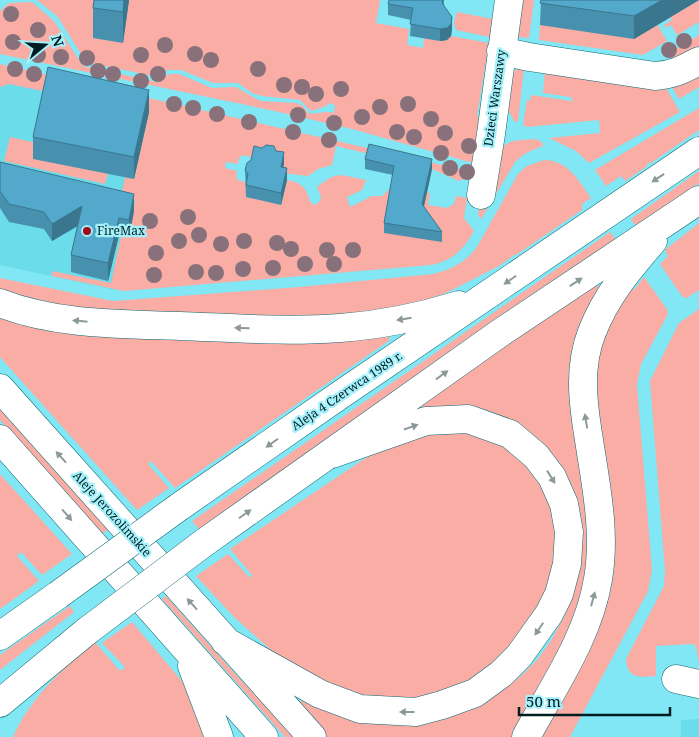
<svg xmlns="http://www.w3.org/2000/svg" width="699" height="737" viewBox="0 0 699 737" font-family="'Noto Serif',serif">
  <style>
    .built { fill: #6adcea }
    .green { fill: #f9ada5 }
    .lines { fill: none; stroke-linecap: round; stroke-linejoin: round }
    .minor-casing { stroke: #0e6770; stroke-width: 29 }
    .major-casing { stroke: #0e6770; stroke-width: 29 }
    .minor { stroke: #fff; stroke-width: 28 }
    .major { stroke: #fff; stroke-width: 28 }
    .major-bridge-casing { stroke: #0e6770; stroke-width: 29; stroke-linecap: butt }
    .major-bridge { stroke: #fff; stroke-width: 28 }
    .tree { fill: #88717a }
    .wall { fill: #4791af }
    .shaded-wall { fill: #3a768e }
    .building { fill: #53a9cb; stroke: #3a768e }
    .oneway { fill: #8c999b }
    .poi-dot { fill: #a30917; stroke: #a4f1fb; stroke-width: 2 }
    .labels { text-anchor: middle; stroke-width: 4.5; stroke-linejoin: round; paint-order: stroke }
    .street-label { font-size: 12px; fill: #001d21; stroke: #a4f1fb }
    .poi-label { font-size: 12px; fill: #001d21; stroke: #a4f1fb; text-anchor: start }
  </style>
  <rect width="100%" height="100%" fill="#82e7f4"/>
  <path class="built" d="M 0,67 L 164,103 L 116,290 L 0,265 Z
    M 699,719 L 699,737 L 681,737 L 681,720 Z"/>
  <path class="green" d="M 37,0 L 98,0 L 93,38 L 122,42 L 129,0 L 380,0 L 376,23 L 409,29 L 407,45 L 423,48 L 424,38 L 443,41 L 451,36 L 489,43 L 477,116 L 480,118 L 473,163 L 352,129 L 270,110 L 0,54 L 0,11 L 9,3 L 32,2 L 54,21 L 83,66 L 157,82 L 169,74 L 179,74 L 212,88 L 236,87 L 260,101 L 297,103 L 303,106 L 308,113 C 317,115 323,110 334,113 L 335,105 L 328,103 L 327,106 L 311,111 L 300,100 L 262,96 L 252,93 L 238,83 L 213,83 L 181,70 L 167,70 L 158,77 L 86,62 L 58,17 Z
    M 522,0 L 534,0 L 529,38 L 517,37 Z
    M 699,0 L 699,22 L 677,35 L 671,25 L 666,28 L 664,25 L 672,20 L 670,17 Z
    M 457,12 L 493,19 L 490,37 L 456,30 L 454,23 Z
    M 657,24 L 667,41 L 643,55 L 539,40 L 540,25 Z
    M 699,35 L 699,52 L 676,66 L 669,53 Z
    M 0,64 L 472,172 L 471,175 L 459,181 L 432,169 L 336,146 L 332,165 L 318,169 L 308,176 L 282,173 L 254,158 L 243,155 L 239,158 L 238,164 L 226,162 L 225,168 L 237,171 L 236,176 L 238,180 L 245,182 L 248,186 L 281,205 L 287,180 C 301,182 307,188 310,202 L 315,205 L 320,201 L 321,196 L 317,187 C 338,170 340,175 366,180 L 362,190 L 347,197 L 350,207 L 372,196 L 382,196 L 392,187 L 430,193 L 428,205 L 447,208 L 454,204 L 456,196 L 467,198 L 464,218 L 474,231 C 463,250 452,261 431,265 L 124,291 L 52,276 L 52,271 L 111,283 L 121,236 L 128,237 L 135,200 L 121,197 L 125,177 L 134,179 L 48,92 L 9,84 L 0,87 Z
    M 521,68 L 524,68 L 518,122 L 514,121 L 506,106 L 513,71 Z
    M 545,71 L 665,86 L 680,112 L 589,163 L 576,151 L 549,138 L 600,133 L 599,120 L 527,127 L 523,125 L 527,100 L 530,101 L 531,95 L 572,101 L 573,100 L 570,97 L 543,93 Z
    M 699,71 L 699,87 L 679,99 L 672,87 Z
    M 699,108 L 699,130 L 651,163 L 648,163 L 646,167 L 625,181 L 621,176 L 606,186 L 595,170 Z
    M 10,137 L 37,143 L 108,174 L 105,184 L 4,161 Z
    M 535,139 L 542,142 L 543,146 C 532,150 524,153 515,162 L 481,219 L 478,214 C 480,201 495,151 505,145 C 513,139 525,140 535,139 Z
    M 544,160 C 568,160 578,180 591,198 L 582,204 L 582,210 L 516,255 L 514,255 L 499,266 L 448,292 L 414,305 L 326,318 L 67,309 L 0,293 L 0,278 L 113,301 L 299,287 L 433,274 C 451,270 466,262 477,247 L 518,174 L 527,166 Z
    M 699,171 L 699,183 L 636,226 L 631,219 Z
    M 699,223 L 699,290 L 687,298 L 683,297 L 679,292 L 660,264 L 668,256 L 665,250 Z
    M 610,232 L 616,240 L 199,529 L 192,521 Z
    M 644,277 L 667,309 L 668,314 L 641,364 L 637,385 L 652,570 L 648,591 L 570,737 L 540,737 C 564,692 608,625 613,575 C 620,494 579,409 605,330 C 609,315 621,301 629,287 L 634,290 Z
    M 595,283 L 600,288 L 591,548 L 575,619 L 514,737 L 327,737 L 303,712 L 299,704 L 302,700 L 486,701 L 521,676 L 537,660 L 550,642 L 564,617 L 573,593 L 569,482 L 559,462 L 545,446 L 530,432 L 512,420 L 492,412 L 469,408 L 421,409 L 420,405 Z
    M 699,309 L 699,662 L 696,647 L 693,644 L 656,646 L 656,676 C 640,677 628,680 626,659 L 664,586 L 665,571 L 650,381 L 679,323 Z
    M 0,314 L 388,334 L 390,340 L 175,488 L 151,461 L 148,464 L 169,488 L 137,510 L 0,357 Z
    M 0,408 L 108,530 L 101,534 L 0,420 Z
    M 458,431 L 481,434 L 522,455 L 549,493 L 559,536 L 554,581 L 508,659 L 447,694 L 388,702 L 344,693 L 282,660 L 234,617 L 196,576 L 228,554 L 250,578 L 252,575 L 230,549 L 364,459 L 392,445 L 433,432 Z
    M 0,474 L 72,554 L 42,575 L 21,552 L 17,556 L 39,581 L 0,609 Z
    M 166,596 L 239,678 L 296,737 L 285,737 L 162,599 Z
    M 70,606 L 74,612 L 0,670 L 0,655 Z
    M 132,622 L 181,680 L 194,702 L 209,737 L 13,737 C 31,697 61,670 95,642 L 120,671 L 125,667 L 102,643 Z"/>
  <g class="lines">
    <defs>
      <path id="minor" d="M 501,51 L 529,57 L 655,76 C 673,75 684,69 699,61
        M 481,195 L 491,134 L 509,0
        M 676,679 L 699,684"/>
      <path id="major" d="M 0,303 C 57,325 120,324 180,326 C 233,328 287,332 340,328 C 381,325 420,317 459,305
        M 0,388 L 312,737
        M 0,439 L 264,737
        M 179,507 L 340,395 L 699,151
        M 205,542 L 500,333 L 699,200
        M 0,636 L 58,595
        M 225,641 L 320,694 L 360,709 L 416,712 L 442,705 L 475,693 L 501,674 L 519,656 L 549,614 L 559,594 L 567,564 L 569,532 L 564,504 L 552,477 L 536,456 L 510,434 L 468,419 L 426,421 L 332,454
        M 192,666 L 219,737
        M 0,703 L 87,631
        M 526,737 C 553,687 589,636 598,579 C 606,533 596,486 589,440 C 583,404 578,367 592,332 C 606,296 628,270 653,241"/>
    </defs>
    <use href="#minor" class="minor-casing"/>
    <use href="#major" class="major-casing"/>
    <use href="#minor" class="minor"/>
    <use href="#major" class="major"/>
    <defs>
      <path id="major-bridge" d="M 58,595 L 179,507
        M 87,631 L 205,542"/>
    </defs>
    <use href="#major-bridge" class="major-bridge-casing"/>
    <use href="#major-bridge" class="major-bridge"/>
  </g>
  <g class="tree">
    <circle cx="11" cy="14" r="8"/>
    <circle cx="38" cy="30" r="8"/>
    <circle cx="684" cy="41" r="8"/>
    <circle cx="13" cy="42" r="8"/>
    <circle cx="165" cy="45" r="8"/>
    <circle cx="669" cy="50" r="8"/>
    <circle cx="195" cy="54" r="8"/>
    <circle cx="38" cy="55" r="8"/>
    <circle cx="141" cy="55" r="8"/>
    <circle cx="61" cy="57" r="8"/>
    <circle cx="87" cy="58" r="8"/>
    <circle cx="211" cy="60" r="8"/>
    <circle cx="15" cy="69" r="8"/>
    <circle cx="258" cy="69" r="8"/>
    <circle cx="98" cy="71" r="8"/>
    <circle cx="34" cy="74" r="8"/>
    <circle cx="113" cy="74" r="8"/>
    <circle cx="158" cy="74" r="8"/>
    <circle cx="141" cy="81" r="8"/>
    <circle cx="284" cy="85" r="8"/>
    <circle cx="302" cy="87" r="8"/>
    <circle cx="341" cy="89" r="8"/>
    <circle cx="316" cy="94" r="8"/>
    <circle cx="174" cy="104" r="8"/>
    <circle cx="408" cy="104" r="8"/>
    <circle cx="380" cy="107" r="8"/>
    <circle cx="193" cy="108" r="8"/>
    <circle cx="217" cy="114" r="8"/>
    <circle cx="298" cy="115" r="8"/>
    <circle cx="362" cy="117" r="8"/>
    <circle cx="431" cy="119" r="8"/>
    <circle cx="249" cy="122" r="8"/>
    <circle cx="334" cy="123" r="8"/>
    <circle cx="293" cy="132" r="8"/>
    <circle cx="397" cy="132" r="8"/>
    <circle cx="445" cy="133" r="8"/>
    <circle cx="414" cy="137" r="8"/>
    <circle cx="329" cy="140" r="8"/>
    <circle cx="469" cy="146" r="8"/>
    <circle cx="441" cy="153" r="8"/>
    <circle cx="450" cy="168" r="8"/>
    <circle cx="467" cy="172" r="8"/>
    <circle cx="188" cy="217" r="8"/>
    <circle cx="150" cy="221" r="8"/>
    <circle cx="199" cy="235" r="8"/>
    <circle cx="179" cy="241" r="8"/>
    <circle cx="244" cy="241" r="8"/>
    <circle cx="277" cy="243" r="8"/>
    <circle cx="221" cy="244" r="8"/>
    <circle cx="291" cy="249" r="8"/>
    <circle cx="327" cy="250" r="8"/>
    <circle cx="353" cy="250" r="8"/>
    <circle cx="156" cy="253" r="8"/>
    <circle cx="305" cy="264" r="8"/>
    <circle cx="334" cy="264" r="8"/>
    <circle cx="273" cy="268" r="8"/>
    <circle cx="243" cy="269" r="8"/>
    <circle cx="196" cy="272" r="8"/>
    <circle cx="216" cy="273" r="8"/>
    <circle cx="154" cy="275" r="8"/>
  </g>
  <path class="wall" d="M 94,0 L 129,0 L 123,43 L 93,38 L 93,8 Z
    M 444,0 L 444,5 L 452,29 L 451,36 L 447,40 L 440,41 L 410,36 L 411,20 L 388,15 L 388,4 Z
    M 541,0 L 699,0 L 634,39 L 540,25 Z
    M 149,112 L 134,179 L 33,159 L 33,137 Z
    M 365,159 L 432,169 L 424,207 L 442,232 L 442,242 L 384,233 L 384,223 L 393,175 L 365,169 Z
    M 0,162 L 134,211 L 129,237 L 119,235 L 108,281 L 71,272 L 71,255 L 78,226 L 52,241 L 44,229 L 9,222 L 0,208 Z
    M 284,164 L 283,167 L 287,180 L 281,205 L 246,197 L 245,170 Z"/>
  <path class="shaded-wall" d="M 124,0 L 129,0 L 123,43 L 123,12 Z
    M 662,0 L 699,0 L 634,39 L 634,16 Z
    M 452,17 L 452,29 L 451,36 L 447,40 L 440,41 L 440,29 Z
    M 149,90 L 149,112 L 134,179 L 134,157 Z
    M 284,152 L 284,164 L 281,179 L 281,167 Z
    M 432,159 L 432,169 L 422,214 L 422,204 Z
    M 287,168 L 287,180 L 281,205 L 281,193 Z
    M 134,194 L 134,211 L 129,237 L 129,220 Z
    M 82,206 L 82,223 L 52,241 L 52,224 Z
    M 119,218 L 119,235 L 108,281 L 108,263 Z"/>
  <path class="building" d="M 94,0 L 124,0 L 123,12 L 93,8 Z
    M 389,0 L 443,0 L 442,3 L 452,17 L 451,24 L 447,28 L 440,29 L 410,24 L 413,8 L 388,4 Z
    M 541,0 L 662,0 L 634,16 L 540,3 Z
    M 48,67 L 149,90 L 134,157 L 33,137 Z
    M 369,144 L 432,159 L 422,204 L 442,232 L 384,223 L 394,166 L 365,159 Z
    M 266,145 L 274,146 L 276,151 L 284,152 L 281,167 L 287,168 L 281,193 L 246,185 L 248,174 L 245,170 L 247,163 L 251,160 L 254,146 L 262,148 Z
    M 0,162 L 134,194 L 129,220 L 119,218 L 108,263 L 71,255 L 82,206 L 52,224 L 44,212 L 9,204 L 0,191 Z"/>
  <defs><path id="oneway-solid" d="M-6-.8H1V-3.2L6.5 0L1 3.2V.8H-6Z" transform="scale(1.25)"/></defs>
  <g class="oneway">
    <use href="#oneway-solid" transform="translate(658 178) rotate(146)"/>
    <use href="#oneway-solid" transform="translate(510 280) rotate(145)"/>
    <use href="#oneway-solid" transform="translate(576 282) rotate(-34)"/>
    <use href="#oneway-solid" transform="translate(404 319) rotate(171)"/>
    <use href="#oneway-solid" transform="translate(80 321) rotate(-174)"/>
    <use href="#oneway-solid" transform="translate(242 328) rotate(-178)"/>
    <use href="#oneway-solid" transform="translate(442 375) rotate(-36)"/>
    <use href="#oneway-solid" transform="translate(586 421) rotate(-99)"/>
    <use href="#oneway-solid" transform="translate(411 427) rotate(-19)"/>
    <use href="#oneway-solid" transform="translate(272 443) rotate(145)"/>
    <use href="#oneway-solid" transform="translate(61 457) rotate(-132)"/>
    <use href="#oneway-solid" transform="translate(551 477) rotate(58)"/>
    <use href="#oneway-solid" transform="translate(245 514) rotate(-35)"/>
    <use href="#oneway-solid" transform="translate(67 515) rotate(49)"/>
    <use href="#oneway-solid" transform="translate(593 599) rotate(-75)"/>
    <use href="#oneway-solid" transform="translate(192 604) rotate(-132)"/>
    <use href="#oneway-solid" transform="translate(539 629) rotate(124)"/>
    <use href="#oneway-solid" transform="translate(407 712) rotate(180)"/>
  </g>
  <circle class="poi-dot" cx="87" cy="231" r="5"/>
  <g class="labels">
    <g class="street-label">
      <text transform="translate(495 98) rotate(-82)" y="4">Dzieci Warszawy</text>
      <text transform="translate(347 391) rotate(-34)" y="4">Aleja 4 Czerwca 1989 r.</text>
      <text transform="translate(112 514) rotate(48)" y="4">Aleje Jerozolimskie</text>
    </g>
    <g class="poi-label">
      <text x="97" y="235">FireMax</text>
    </g>
  </g>
  <g transform="translate(45 45) rotate(72)" stroke="#a4f1fb" stroke-width="4" paint-order="stroke">
  <path d="M0-4L9 19L0 12L-9 19Z" fill="#001d21"/>
  <text y="-8" font-size="14" font-weight="bold" text-anchor="middle" fill="#001d21">N</text>
  </g>
  <path d="M519 707v8h151v-8" fill="none" stroke="#001d21" stroke-width="2.5"/>
  <text x="526" y="707" font-size="15" fill="#001d21" stroke="#a4f1fb" stroke-width="4" paint-order="stroke">50 m</text>
</svg>
